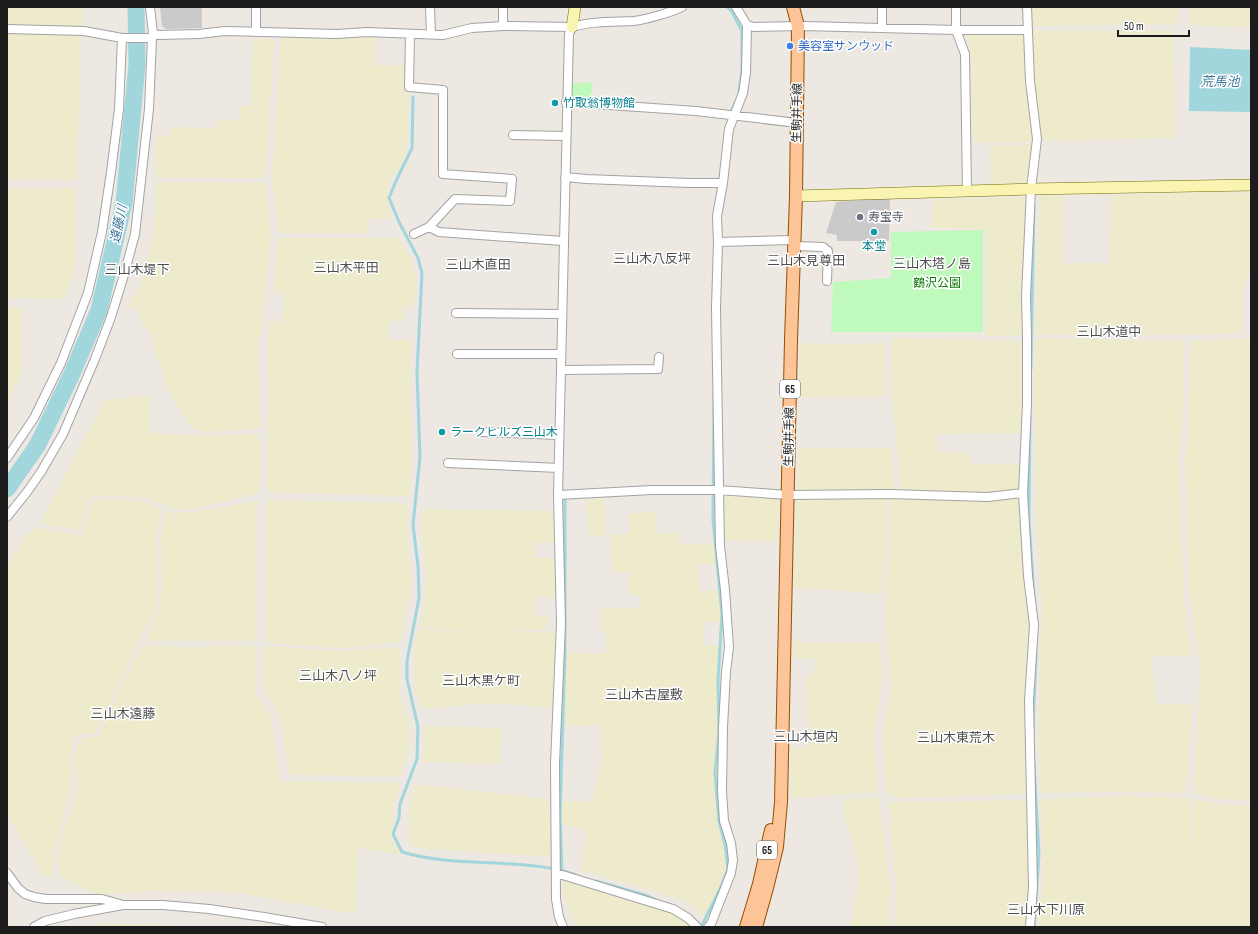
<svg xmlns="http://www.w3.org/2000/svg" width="1258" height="934" viewBox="0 0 1258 934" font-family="'Sofia Sans Condensed','Noto Sans JP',sans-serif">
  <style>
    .religious { fill: #cacaca }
    .farmland { fill: #edebcb }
    .park { fill: #bff9bc }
    .water { fill: #a0d6dc }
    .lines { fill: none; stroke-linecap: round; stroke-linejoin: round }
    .stream { stroke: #a0d6dc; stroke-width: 3 }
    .river { stroke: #a0d6dc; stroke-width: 17 }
    .street-casing { stroke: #a3a3a3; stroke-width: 10 }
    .secondary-casing { stroke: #727004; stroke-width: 12 }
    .primary-casing { stroke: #935000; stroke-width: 14 }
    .street { stroke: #fff; stroke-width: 8 }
    .secondary { stroke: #faf4b3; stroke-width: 11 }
    .primary { stroke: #fcc497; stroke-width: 12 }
    .shop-dot { fill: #3f7fe0; stroke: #fff; stroke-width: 1.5 }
    .culture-dot { fill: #0f9aa8; stroke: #fff; stroke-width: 1.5 }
    .worship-dot { fill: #6b7280; stroke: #fff; stroke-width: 1.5 }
    .labels { text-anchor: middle; stroke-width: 3; stroke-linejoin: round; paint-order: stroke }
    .shield { fill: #fff; stroke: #606060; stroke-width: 1 }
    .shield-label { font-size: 11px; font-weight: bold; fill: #1c1c1c }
    .shop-label { font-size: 12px; fill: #366cbe; stroke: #fff; text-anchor: start }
    .culture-label { font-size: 12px; fill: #0d838f; stroke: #fff; text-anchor: start }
    .street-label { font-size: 12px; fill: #1c1c1c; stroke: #fff }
    .worship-label { font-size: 12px; fill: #5b616d; stroke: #fff; text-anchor: start }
    .park-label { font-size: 12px; fill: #0f790a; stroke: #fff }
    .water-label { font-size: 13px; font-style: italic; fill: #427a9c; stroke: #fff }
    .neighbourhood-label { font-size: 13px; fill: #4f4f4f; stroke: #fff }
  </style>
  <rect width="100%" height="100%" fill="#ede8e1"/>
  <path class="religious" d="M 160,7 L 202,7 L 202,28 L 166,29 L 162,26 Z
    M 890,198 L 889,241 L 837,241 L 837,235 L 826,233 L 836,202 Z"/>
  <path class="farmland" d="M 7,7 L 83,8 L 82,28 L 7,26 Z
    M 1032,7 L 1179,7 L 1177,24 L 1032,26 Z
    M 1190,7 L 1251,7 L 1251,27 L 1232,27 L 1189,25 Z
    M 1173,30 L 1176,138 L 1039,141 L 1032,68 L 1033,31 Z
    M 7,34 L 81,34 L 77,180 L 7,180 Z
    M 970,34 L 1024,34 L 1033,142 L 977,143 L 973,140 L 973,63 L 967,36 Z
    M 368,36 L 375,36 L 375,65 L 407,66 L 409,100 L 406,155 L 388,184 L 387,202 L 392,219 L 368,219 L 368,233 L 279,233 L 272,181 L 281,38 Z
    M 253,38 L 274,40 L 271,96 L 268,100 L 270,110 L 265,178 L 156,178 L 155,169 L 156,136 L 170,136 L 171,127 L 216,128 L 216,119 L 240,120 L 240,106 L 251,106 Z
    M 1033,145 L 1029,186 L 991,187 L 990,146 Z
    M 157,182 L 265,183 L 271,236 L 261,334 L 258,339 L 260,428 L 208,432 L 192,429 L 169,391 L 156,356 L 153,337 L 141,321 L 137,310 L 128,305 L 140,286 L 154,233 Z
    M 7,188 L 76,188 L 76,265 L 65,299 L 7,298 Z
    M 1227,189 L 1251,195 L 1251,267 L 1243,287 L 1242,333 L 1190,335 L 1035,335 L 1036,261 L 1040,196 L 1063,196 L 1063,263 L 1110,263 L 1111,196 Z
    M 1025,197 L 1023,335 L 985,336 L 986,229 L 931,228 L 934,199 Z
    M 278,238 L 399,238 L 413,263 L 416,277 L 414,307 L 404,306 L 404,321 L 389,321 L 389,340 L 412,340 L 410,366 L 412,455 L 410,496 L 267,492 L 268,339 L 270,321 L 282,323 L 285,294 L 273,292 Z
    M 7,306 L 22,307 L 22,373 L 7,403 Z
    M 891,338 L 1022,341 L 1022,433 L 937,434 L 937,452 L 970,452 L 970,464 L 1020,464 L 1019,490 L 984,494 L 901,491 L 891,387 Z
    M 1039,338 L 1185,341 L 1182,433 L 1179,458 L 1184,596 L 1191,656 L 1151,656 L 1157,704 L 1193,705 L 1186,793 L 1114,792 L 1041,793 L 1038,739 L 1042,608 L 1037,526 L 1035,446 L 1035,341 Z
    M 1251,338 L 1251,801 L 1227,800 L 1194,794 L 1200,667 L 1189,593 L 1185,460 L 1188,434 L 1190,341 Z
    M 801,343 L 842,344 L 884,343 L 886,396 L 800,397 Z
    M 149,395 L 150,433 L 198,436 L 253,434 L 260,439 L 259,493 L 194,509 L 174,509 L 143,498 L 93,495 L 87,502 L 82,530 L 50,526 L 41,521 L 105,400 Z
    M 799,448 L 891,448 L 895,491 L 798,491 Z
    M 720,493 L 779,497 L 778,541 L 722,540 Z
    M 604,497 L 606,536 L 589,537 L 586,499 Z
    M 797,497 L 887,498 L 883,594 L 794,587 Z
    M 1019,498 L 1028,616 L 1025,731 L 1027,794 L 903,798 L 886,794 L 883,734 L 891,684 L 885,615 L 890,499 L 980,501 Z
    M 94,499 L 141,501 L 162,509 L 156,534 L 158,593 L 155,609 L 95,733 L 78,735 L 74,738 L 71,757 L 71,792 L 54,850 L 53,876 L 44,876 L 7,815 L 7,566 L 25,537 L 37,527 L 48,530 L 84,535 L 90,506 Z
    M 258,500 L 254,521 L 257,522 L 257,641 L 146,641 L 159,609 L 162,591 L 161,537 L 165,513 L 197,512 Z
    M 267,500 L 408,503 L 407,538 L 412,583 L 401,642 L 341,648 L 265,643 Z
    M 423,509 L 553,511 L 553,528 L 555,533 L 555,542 L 535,543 L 535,558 L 555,558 L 555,597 L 536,597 L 535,615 L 548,616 L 547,629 L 492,631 L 556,632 L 553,709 L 524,705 L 479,703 L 451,707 L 421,708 L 415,692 L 414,644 L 418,630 L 480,631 L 420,628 L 427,577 L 421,526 Z
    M 656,512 L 657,534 L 678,533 L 679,545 L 714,544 L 717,565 L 699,565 L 699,591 L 720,590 L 723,620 L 704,623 L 704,645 L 721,645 L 717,748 L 718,824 L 728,864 L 707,920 L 701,916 L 688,901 L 581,870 L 587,830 L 563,825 L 563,801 L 592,802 L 602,761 L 601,726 L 565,725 L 567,653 L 606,653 L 606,632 L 602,632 L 599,609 L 640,608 L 640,595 L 628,595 L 628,572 L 612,572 L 611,535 L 630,534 L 629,514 Z
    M 794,639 L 802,643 L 880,643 L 883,678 L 874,735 L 878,792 L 791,798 L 791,748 L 809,748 L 806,681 L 817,665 L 816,659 L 793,658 Z
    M 143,645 L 193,647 L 233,645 L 257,647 L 256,693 L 271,716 L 281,782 L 291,781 L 400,783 L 394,810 L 392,836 L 400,854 L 358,848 L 356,914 L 233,892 L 151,891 L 101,895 L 61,878 L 58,859 L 61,839 L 77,792 L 75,758 L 78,743 L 81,739 L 99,736 L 120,687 Z
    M 264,646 L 341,651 L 400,647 L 399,696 L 409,721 L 409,751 L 401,776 L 289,775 L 280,716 L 264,691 Z
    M 424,726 L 502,728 L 500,764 L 421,762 L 423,756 Z
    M 415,784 L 549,799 L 550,857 L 414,848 L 408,840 L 409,811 Z
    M 1113,796 L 1183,797 L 1191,800 L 1194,927 L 1038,927 L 1043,881 L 1041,799 Z
    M 879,797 L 891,891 L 888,927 L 850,927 L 853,918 L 859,874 L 856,852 L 844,819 L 843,800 Z
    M 1193,799 L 1224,805 L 1251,805 L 1251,927 L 1195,927 Z
    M 1028,800 L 1029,893 L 1026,927 L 894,927 L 896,884 L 891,840 L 889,802 Z
    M 568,878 L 674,912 L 693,927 L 578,927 L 570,915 L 563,895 L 563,882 Z
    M 105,923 L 196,927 L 198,927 L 85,927 Z"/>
  <path class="park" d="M 592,82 L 591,101 L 570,99 L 571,84 Z
    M 983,230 L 983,332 L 831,332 L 833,282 L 891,278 L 891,232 Z"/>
  <path class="water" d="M 1190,47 L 1251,50 L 1251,112 L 1189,111 Z"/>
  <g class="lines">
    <path class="stream" d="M 727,7 L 732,12 L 742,31 L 742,70 L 739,92
      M 730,114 L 737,99
      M 1031,369 L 1034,205
      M 1030,415 L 1029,521 L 1034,597
      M 1033,727 L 1036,653
      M 1034,763 L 1039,855 L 1034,927
      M 402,852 L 393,834 L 399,818 L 400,804 L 417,759 L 418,727 L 407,679 L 407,661 L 419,598 L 418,566 L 413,525 L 420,457 L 417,372 L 422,273 L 418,258 L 399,222 L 389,198 L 396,181 L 412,148 L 413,97
      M 402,852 C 452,867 504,859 555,869
      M 560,870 L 576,875
      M 562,870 L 560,816 L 565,652 L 565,499
      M 596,881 L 648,896 L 661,902
      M 701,927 L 720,889 L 728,869 L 725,844 L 719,821 L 715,773 L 719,732 L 718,680 L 722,614 L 713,519 L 714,394"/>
    <path class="river" d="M 7,489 L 37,446 L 71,376 L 99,310 L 124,203 L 137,64 L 136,7"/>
    <defs>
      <path id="street" d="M 256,7 L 256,32
        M 430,7 L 431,34
        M 503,7 L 503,26 L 572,27 C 592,21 613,22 634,21 C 648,19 669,13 682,7
        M 736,7 L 747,25 L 754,27 L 805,26 L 956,30 L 1027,30
        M 956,7 L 956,30 L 965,54 L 967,192
        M 1027,7 L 1030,81 L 1037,139 L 1031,189 L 1026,296 L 1027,337 L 1027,404 L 1023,493 L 1028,576 L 1034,625 L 1029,701 L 1033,887 L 1030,927
        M 882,27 L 882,7
        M 7,29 L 84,31 L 122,38 L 152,38
        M 153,33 L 158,35 L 199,34 L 225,31 L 337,34 L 367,32 L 443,35 L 472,28 L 503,26
        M 410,34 L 409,87 L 443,90 L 443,174 L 512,179 L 510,201 L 455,199 L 429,227 L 414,234
        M 566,102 L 696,111 L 797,123
        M 513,135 L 566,136
        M 565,177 L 586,179 L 689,183 L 723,183
        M 429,227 L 439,232 L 563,241
        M 718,242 L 795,240
        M 795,246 L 823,247 L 828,251 L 827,281
        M 456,313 L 562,314
        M 457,354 L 561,354
        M 561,370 L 658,369 L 659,357
        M 482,432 L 559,435
        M 7,458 L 34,418 L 61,363 L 88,293 L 102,232 L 111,172 L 119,109 L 122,38
        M 448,463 L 559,468
        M 558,495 L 652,490 L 719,490 L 788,495 L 889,494 L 988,497 L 1023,493
        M 7,517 L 27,492 L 41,472 L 63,434 L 95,359 L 111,317 L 124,275 L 135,234 L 149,109 L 152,38 L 153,33 L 150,7
        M 7,873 L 18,888 L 25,894 L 34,897 L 45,899 L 102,899 L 120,904
        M 556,873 L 673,909 L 688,918 L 697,927
        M 34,927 L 45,921 L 74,914 L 123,905 L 163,905 L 209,909 L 264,917 L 322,927
        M 563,927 L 559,917 L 556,899 L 555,764 L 561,623 L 558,495 L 569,34 L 572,27
        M 708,927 L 711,924 L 731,873 L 733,860 L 731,843 L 724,821 L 722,791 L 723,727 L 726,672 L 729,647 L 725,590 L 720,546 L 716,308 L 718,242 L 717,216 L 723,183 L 729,129 L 743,93 L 746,73 L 747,25"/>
      <path id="secondary" d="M 572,27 L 575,7
        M 796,196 L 1031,189 L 1251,185"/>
      <path id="primary" d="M 746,927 L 759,884 L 771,830
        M 756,927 L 767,888 L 777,847 L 781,802 L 791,340 L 796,196 L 798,26 L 793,7"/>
    </defs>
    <use href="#street" class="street-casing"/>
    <use href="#secondary" class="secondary-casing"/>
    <use href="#primary" class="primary-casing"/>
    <use href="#street" class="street"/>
    <use href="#secondary" class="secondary"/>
    <use href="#primary" class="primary"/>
  </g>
  <circle class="shop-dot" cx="790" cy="46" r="4"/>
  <g class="culture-dot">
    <circle cx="555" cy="103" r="4"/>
    <circle cx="874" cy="232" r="4"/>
    <circle cx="442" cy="432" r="4"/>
  </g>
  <circle class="worship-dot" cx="860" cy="217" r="4"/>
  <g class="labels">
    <g class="shield">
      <rect x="780" y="380" width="20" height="18" rx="3"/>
      <rect x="757" y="841" width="20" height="18" rx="3"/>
    </g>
    <g class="shield-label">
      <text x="790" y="393">65</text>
      <text x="767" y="854">65</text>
    </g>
    <g class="shop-label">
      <text x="798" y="50">美容室サンウッド</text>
    </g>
    <g class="culture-label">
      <text x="563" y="107">竹取翁博物館</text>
      <text x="874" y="250" text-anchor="middle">本堂</text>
      <text x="450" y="436">ラークヒルズ三山木</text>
    </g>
    <g class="street-label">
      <text transform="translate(797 113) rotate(-89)" y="4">生駒井手線</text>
      <text transform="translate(789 437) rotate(-89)" y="4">生駒井手線</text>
    </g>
    <g class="worship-label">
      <text x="868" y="221">寿宝寺</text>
    </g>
    <g class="park-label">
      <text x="937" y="287">鶴沢公園</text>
    </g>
    <g class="water-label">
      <text x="1220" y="86">荒馬池</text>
      <text transform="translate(118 224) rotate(-78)" y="5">遠藤川</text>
    </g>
    <g class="neighbourhood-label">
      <text x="652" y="263">三山木八反坪</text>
      <text x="806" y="265">三山木見尊田</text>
      <text x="932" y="268">三山木塔ノ島</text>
      <text x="478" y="269">三山木直田</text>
      <text x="346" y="272">三山木平田</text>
      <text x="137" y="274">三山木堤下</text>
      <text x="1109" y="336">三山木道中</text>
      <text x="338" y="680">三山木八ノ坪</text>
      <text x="481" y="685">三山木黒ケ町</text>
      <text x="644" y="699">三山木古屋敷</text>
      <text x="123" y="718">三山木遠藤</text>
      <text x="806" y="741">三山木垣内</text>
      <text x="956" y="742">三山木東荒木</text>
      <text x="1046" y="914">三山木下川原</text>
    </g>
  </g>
  <rect width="1258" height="934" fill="none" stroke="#1c1c1c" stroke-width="16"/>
  <path d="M1118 30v6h71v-6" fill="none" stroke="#1c1c1c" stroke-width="2"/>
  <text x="1124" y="30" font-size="12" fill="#1c1c1c" stroke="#ffffff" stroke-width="3" paint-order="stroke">50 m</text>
</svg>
